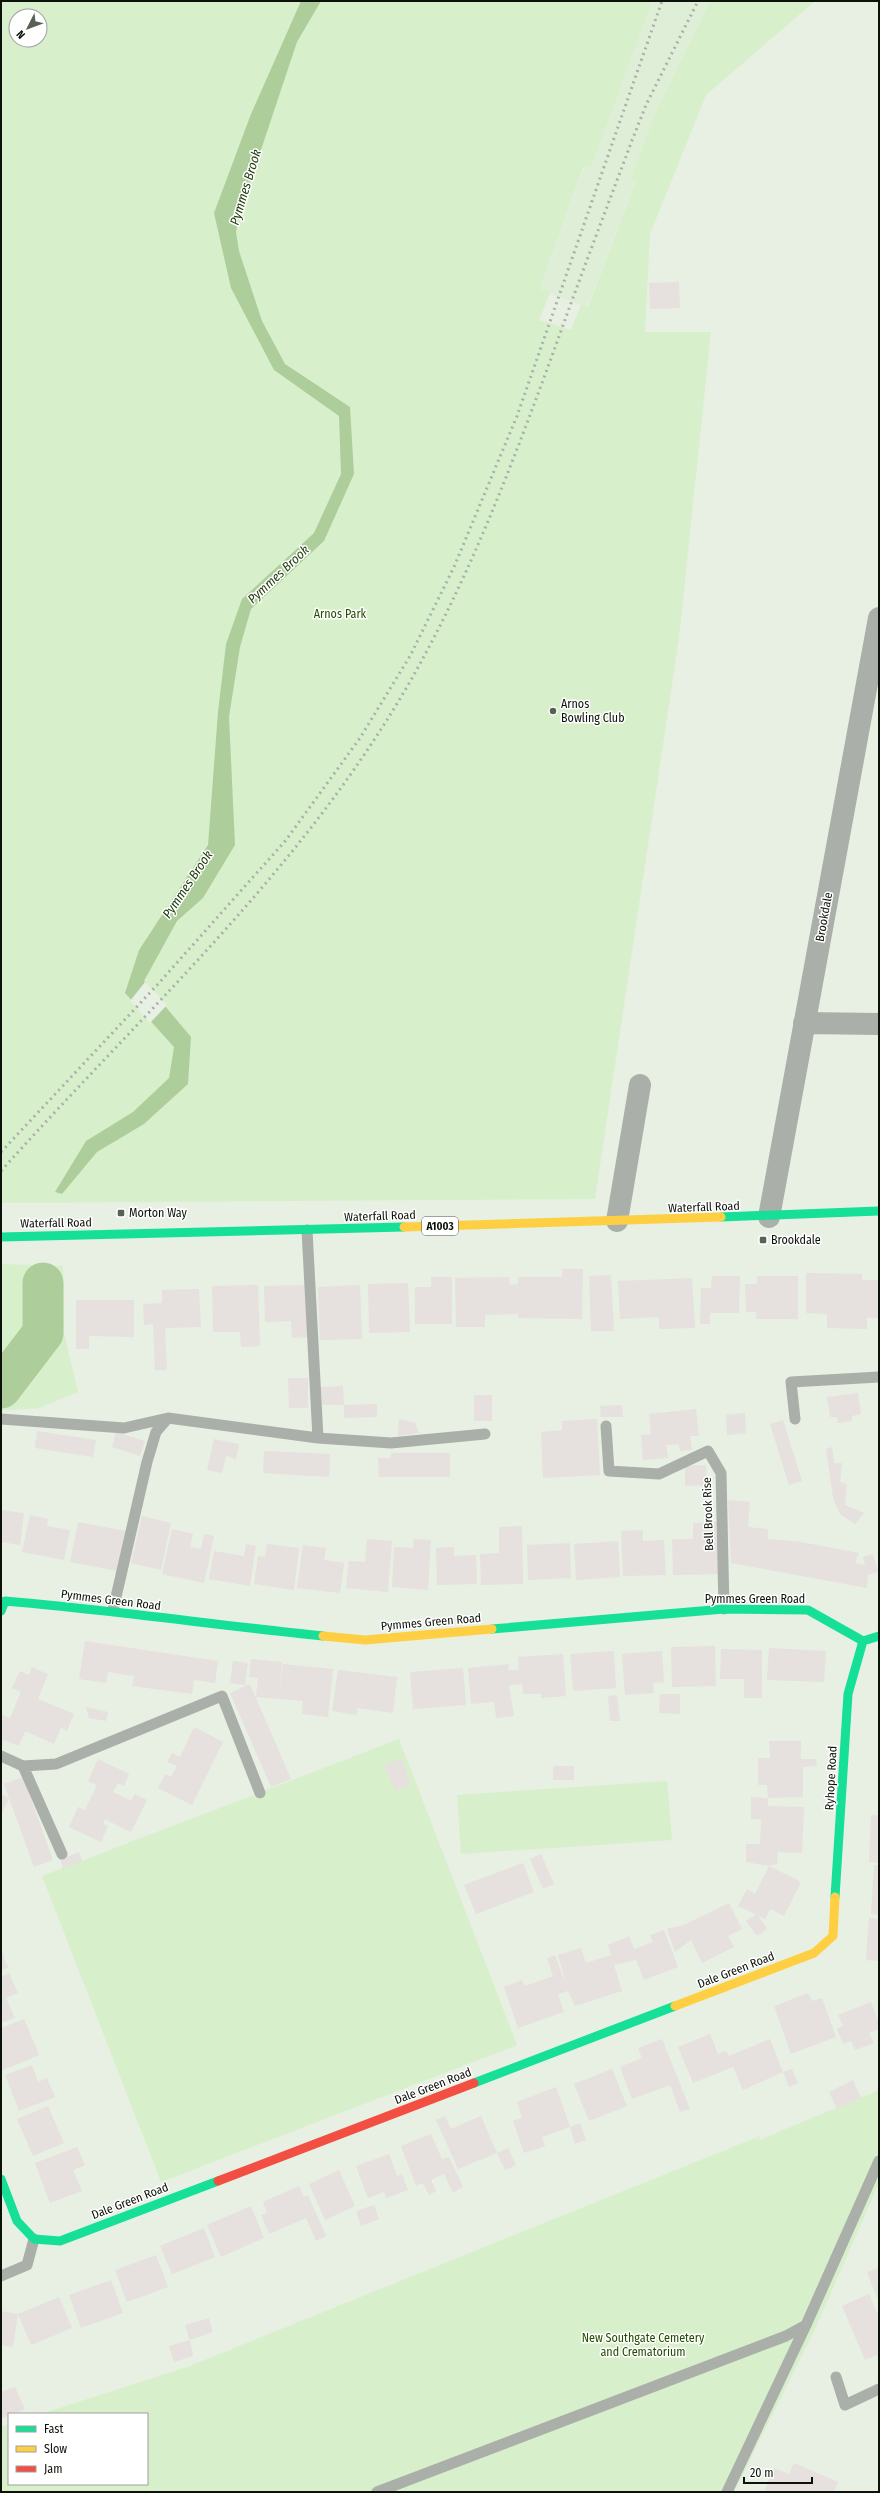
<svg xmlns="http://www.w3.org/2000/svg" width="880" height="2493" viewBox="0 0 880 2493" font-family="'Fira Sans Condensed',sans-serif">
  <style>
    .built { fill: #dfeed7 }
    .green { fill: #d8efcb; fill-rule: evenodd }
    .water { fill: #adce9a }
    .pier { fill: #e7f0e3 }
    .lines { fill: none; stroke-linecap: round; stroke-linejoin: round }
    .river { stroke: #adce9a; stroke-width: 41 }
    .building { fill: #e6e0de }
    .lane { stroke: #abafa9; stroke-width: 11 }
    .street { stroke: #abafa9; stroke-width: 22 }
    .fast { stroke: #16e098; stroke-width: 9 }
    .slow { stroke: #ffcf43; stroke-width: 9 }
    .jam { stroke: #f24e42; stroke-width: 9 }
    .rail { stroke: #abb0a8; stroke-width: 3; stroke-dasharray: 2 4; stroke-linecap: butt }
    .poi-dot { fill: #596055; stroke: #fff; stroke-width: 1.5 }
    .labels { text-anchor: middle; stroke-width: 3; stroke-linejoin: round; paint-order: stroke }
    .shield { fill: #fff; stroke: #555953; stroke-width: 1 }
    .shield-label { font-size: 11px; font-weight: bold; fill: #0c1209 }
    .park-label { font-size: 12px; fill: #254d00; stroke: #fff }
    .poi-label { font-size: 12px; fill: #0c1209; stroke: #fff; text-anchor: start }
    .street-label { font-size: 12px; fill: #0c1209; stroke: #fff }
    .water-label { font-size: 13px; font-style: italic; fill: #233f0d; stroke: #fff }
  </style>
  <rect width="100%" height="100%" fill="#e7f0e3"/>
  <path class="built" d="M 652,1 L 710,1 L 656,112 L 631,178 L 636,180 L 587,307 L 540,290 L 585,165 L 590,167 Z"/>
  <path class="green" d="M 1,1 L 652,1 L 591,167 L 584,165 L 540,289 L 550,293 L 539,320 L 571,330 L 581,305 L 588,307 L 636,181 L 631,178 L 656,112 L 710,1 L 815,1 L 706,95 L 650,234 L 645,332 L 711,332 L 679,638 L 595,1199 L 1,1203 ZM 16,16 L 40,16 L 40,40 L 16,40 Z
    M 1,1264 L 63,1266 L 64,1333 L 78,1392 L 39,1408 L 1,1411 Z
    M 399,1739 L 517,2045 L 161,2182 L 42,1876 Z
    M 667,1781 L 672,1840 L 461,1854 L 457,1795 Z
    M 879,2090 L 879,2183 L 815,2329 L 734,2492 L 1,2492 L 1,2427 L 9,2424 L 9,2484 L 147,2484 L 147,2414 L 41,2414 L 187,2367 L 760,2136 L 759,2140 Z"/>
  <path class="water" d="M 301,1 L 321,1 L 297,42 L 239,216 L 236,232 L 239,251 L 262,321 L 285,364 L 350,407 L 354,474 L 324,541 L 251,609 L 240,647 L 229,717 L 235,845 L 203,898 L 177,921 L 144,981 L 191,1037 L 188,1084 L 144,1124 L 97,1152 L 62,1194 L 55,1192 L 86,1141 L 133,1112 L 169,1078 L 174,1047 L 125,993 L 139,950 L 208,845 L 218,712 L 226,644 L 242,599 L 314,533 L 341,474 L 339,416 L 274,370 L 231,288 L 214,213 L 251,114 Z"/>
  <path class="pier" d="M 145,982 L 167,1005 L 150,1023 L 130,1001 Z"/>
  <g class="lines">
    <path class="river" d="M 1,1388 L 43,1333 L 43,1283"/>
  </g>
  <path class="building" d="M 679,282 L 680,308 L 650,309 L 649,283 Z
    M 562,1269 L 583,1269 L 582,1319 L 518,1318 L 518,1314 L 485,1315 L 485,1327 L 456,1327 L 455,1278 L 509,1277 L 510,1285 L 518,1284 L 518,1277 L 562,1277 Z
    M 806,1273 L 862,1274 L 862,1280 L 879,1280 L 879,1318 L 867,1318 L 867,1329 L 827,1328 L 827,1314 L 806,1313 Z
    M 611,1275 L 614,1331 L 591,1331 L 589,1276 Z
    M 712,1276 L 740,1276 L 739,1313 L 710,1313 L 710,1324 L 700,1324 L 701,1288 L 711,1288 Z
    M 757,1276 L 798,1276 L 798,1319 L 756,1319 L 756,1312 L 746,1312 L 745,1284 L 757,1284 Z
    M 431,1277 L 452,1277 L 452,1324 L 415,1324 L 415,1287 L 431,1287 Z
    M 692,1278 L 695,1328 L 659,1329 L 659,1317 L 620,1319 L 618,1281 Z
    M 408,1283 L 410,1332 L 369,1333 L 368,1284 Z
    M 258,1285 L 260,1346 L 241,1347 L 240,1332 L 213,1332 L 212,1286 Z
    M 307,1285 L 309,1337 L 292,1338 L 291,1321 L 265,1322 L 264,1286 Z
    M 360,1285 L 362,1339 L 320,1340 L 318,1287 Z
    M 199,1289 L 201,1327 L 165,1328 L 167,1370 L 155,1370 L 153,1324 L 144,1325 L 143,1304 L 162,1303 L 162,1290 Z
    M 76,1300 L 134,1300 L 134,1337 L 89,1336 L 89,1349 L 76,1349 Z
    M 288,1378 L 308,1378 L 308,1408 L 289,1408 Z
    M 343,1386 L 344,1405 L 322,1405 L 321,1387 Z
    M 858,1393 L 861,1414 L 852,1416 L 852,1421 L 838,1423 L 837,1417 L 830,1417 L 827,1397 Z
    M 474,1395 L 492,1395 L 492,1421 L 474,1421 Z
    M 377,1404 L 377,1417 L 344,1418 L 344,1405 Z
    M 622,1405 L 623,1417 L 601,1417 L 600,1406 Z
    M 696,1409 L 699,1436 L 690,1436 L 692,1450 L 680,1451 L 679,1444 L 666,1445 L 668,1458 L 643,1460 L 641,1435 L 651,1434 L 649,1414 Z
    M 745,1413 L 746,1433 L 727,1435 L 726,1415 Z
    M 399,1419 L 415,1423 L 419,1433 L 398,1436 Z
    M 597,1419 L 600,1475 L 543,1478 L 541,1432 L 562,1430 L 562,1421 Z
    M 783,1420 L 802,1481 L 789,1485 L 770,1424 Z
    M 37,1431 L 96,1440 L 93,1457 L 35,1448 Z
    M 116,1432 L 145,1441 L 140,1456 L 112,1447 Z
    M 214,1439 L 239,1444 L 236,1459 L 226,1456 L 222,1473 L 207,1470 Z
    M 832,1447 L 834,1463 L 842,1463 L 840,1482 L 847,1484 L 845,1505 L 864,1513 L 855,1524 L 840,1514 L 833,1498 L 826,1449 Z
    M 264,1451 L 330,1454 L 329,1477 L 263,1473 Z
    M 391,1453 L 450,1453 L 450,1477 L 379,1477 L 378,1458 L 391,1458 Z
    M 706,1465 L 707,1485 L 685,1486 L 685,1466 Z
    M 728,1500 L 750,1502 L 748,1527 L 768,1529 L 768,1539 L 801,1542 L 859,1553 L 855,1563 L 865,1565 L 863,1557 L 873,1554 L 878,1572 L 868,1575 L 867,1588 L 731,1563 Z
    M 1,1510 L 24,1513 L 20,1545 L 1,1542 Z
    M 30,1515 L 48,1519 L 47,1526 L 70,1530 L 64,1560 L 22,1552 Z
    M 142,1516 L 171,1523 L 161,1570 L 131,1563 Z
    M 78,1522 L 126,1531 L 118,1571 L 70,1562 Z
    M 717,1522 L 718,1574 L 673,1575 L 672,1539 L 693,1539 L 693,1523 Z
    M 522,1526 L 523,1584 L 481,1585 L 480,1554 L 499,1553 L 499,1527 Z
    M 172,1529 L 193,1534 L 190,1547 L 201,1549 L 204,1534 L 214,1536 L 204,1583 L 162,1574 Z
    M 643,1530 L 643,1541 L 664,1540 L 666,1575 L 623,1576 L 621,1531 Z
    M 367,1539 L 392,1541 L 388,1592 L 346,1588 L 349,1561 L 365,1562 Z
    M 414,1539 L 431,1540 L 428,1590 L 392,1587 L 394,1547 L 413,1548 Z
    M 618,1541 L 620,1577 L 576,1580 L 574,1544 Z
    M 570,1543 L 571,1578 L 528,1580 L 527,1545 Z
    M 246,1544 L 256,1546 L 250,1586 L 209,1579 L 214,1551 L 244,1556 Z
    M 267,1544 L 299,1548 L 294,1590 L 254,1584 L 258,1556 L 265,1557 Z
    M 303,1545 L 326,1548 L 324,1560 L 344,1563 L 340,1593 L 297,1588 Z
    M 454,1547 L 454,1556 L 476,1555 L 477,1584 L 437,1585 L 436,1548 Z
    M 85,1641 L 218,1661 L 215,1683 L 194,1680 L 192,1694 L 132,1686 L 134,1676 L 108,1672 L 106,1683 L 79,1679 Z
    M 715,1646 L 716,1686 L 672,1687 L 671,1647 Z
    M 769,1648 L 826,1651 L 824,1682 L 767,1680 Z
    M 721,1649 L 762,1650 L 762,1698 L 744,1698 L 744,1679 L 720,1679 Z
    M 614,1651 L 616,1688 L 573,1691 L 570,1654 Z
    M 662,1651 L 664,1682 L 653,1683 L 654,1693 L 625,1695 L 622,1654 Z
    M 563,1654 L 566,1696 L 541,1698 L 541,1694 L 523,1694 L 522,1684 L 509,1685 L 514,1716 L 496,1718 L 494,1702 L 471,1704 L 468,1668 L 509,1664 L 508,1670 L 519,1670 L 518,1657 Z
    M 251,1659 L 282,1662 L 280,1691 L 283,1664 L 333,1669 L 328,1717 L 302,1714 L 303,1701 L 256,1697 L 258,1678 L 249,1677 Z
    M 233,1661 L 248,1663 L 245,1685 L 230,1683 Z
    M 32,1667 L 48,1674 L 38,1699 L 74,1714 L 67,1731 L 61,1728 L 54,1744 L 25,1731 L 19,1746 L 1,1739 L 1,1714 L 10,1718 L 21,1692 L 12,1688 L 20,1671 L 29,1675 Z
    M 463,1668 L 466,1705 L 413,1709 L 410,1672 Z
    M 338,1670 L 397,1677 L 393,1713 L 357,1708 L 357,1715 L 332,1711 Z
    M 250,1684 L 291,1779 L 271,1787 L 230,1693 Z
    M 660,1694 L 680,1694 L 680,1714 L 659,1713 Z
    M 617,1695 L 620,1721 L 610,1721 L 608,1696 Z
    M 86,1707 L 108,1712 L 106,1721 L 89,1718 Z
    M 194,1727 L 223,1742 L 192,1805 L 158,1788 L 165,1774 L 171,1777 L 177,1766 L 167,1762 L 172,1753 L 180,1757 Z
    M 769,1741 L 801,1741 L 801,1759 L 816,1759 L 817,1766 L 803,1767 L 803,1797 L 768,1798 L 767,1785 L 758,1785 L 758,1758 L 770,1758 Z
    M 401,1758 L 411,1785 L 395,1791 L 384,1765 Z
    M 98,1759 L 129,1774 L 124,1786 L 118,1783 L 113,1792 L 131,1801 L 135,1794 L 147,1800 L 131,1832 L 105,1819 L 103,1824 L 108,1826 L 101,1842 L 69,1827 L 78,1807 L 85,1810 L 97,1785 L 88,1781 Z
    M 553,1766 L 574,1766 L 574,1780 L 553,1780 Z
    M 23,1777 L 53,1860 L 34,1867 L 9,1798 L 1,1815 L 1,1794 L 9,1798 L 4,1784 Z
    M 751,1797 L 768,1798 L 768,1806 L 804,1807 L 802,1853 L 778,1852 L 777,1864 L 769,1866 L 746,1862 L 746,1844 L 760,1844 L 761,1819 L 751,1819 Z
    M 871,1815 L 879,1815 L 879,1863 L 869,1862 Z
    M 79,1852 L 82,1861 L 63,1868 L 60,1859 Z
    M 541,1854 L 554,1884 L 543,1889 L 530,1859 Z
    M 523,1863 L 534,1892 L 476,1914 L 464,1885 Z
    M 874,1865 L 879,1865 L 879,1915 L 871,1914 Z
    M 769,1866 L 801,1882 L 784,1916 L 771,1909 L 765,1919 L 738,1906 L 747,1889 L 755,1894 Z
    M 729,1903 L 742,1929 L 728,1936 L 734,1947 L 702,1963 L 691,1940 L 675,1952 L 667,1929 L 684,1925 Z
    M 757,1914 L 767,1929 L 757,1936 L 746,1921 Z
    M 869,1918 L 879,1919 L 879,1961 L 866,1960 Z
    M 664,1930 L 678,1967 L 644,1980 L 636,1960 L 614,1965 L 622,1991 L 575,2006 L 568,1991 L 558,1994 L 564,2012 L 518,2028 L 504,1987 L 522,1980 L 525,1986 L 553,1976 L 547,1958 L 555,1955 L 567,1987 L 558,1955 L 581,1948 L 586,1963 L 611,1955 L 608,1945 L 629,1936 L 634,1949 L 653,1942 L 650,1935 Z
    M 1,1950 L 8,1968 L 1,1970 Z
    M 9,1973 L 18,1993 L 6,1998 L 15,2018 L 1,2023 L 1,1977 Z
    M 808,1993 L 812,2001 L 822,1998 L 836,2037 L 791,2054 L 774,2006 Z
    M 871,2002 L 879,2023 L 879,2029 L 869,2033 L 874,2043 L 855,2050 L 851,2041 L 843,2044 L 837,2029 L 843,2026 L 838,2015 Z
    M 24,2019 L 39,2055 L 1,2071 L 1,2028 Z
    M 710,2034 L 718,2054 L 726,2051 L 729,2056 L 770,2039 L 783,2072 L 743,2090 L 733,2067 L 693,2083 L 678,2047 Z
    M 662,2039 L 690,2109 L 680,2112 L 670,2085 L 632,2099 L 620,2067 L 642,2058 L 638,2048 Z
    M 32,2065 L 38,2082 L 47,2078 L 55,2097 L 19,2111 L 5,2075 Z
    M 612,2069 L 627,2106 L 589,2121 L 574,2084 Z
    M 792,2069 L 798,2083 L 789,2087 L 783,2072 Z
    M 853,2080 L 861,2098 L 837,2109 L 829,2092 Z
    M 556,2087 L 570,2127 L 542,2137 L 545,2146 L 524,2153 L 513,2121 L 522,2118 L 517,2102 Z
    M 48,2106 L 64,2143 L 33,2156 L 17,2119 Z
    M 445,2116 L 451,2129 L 481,2116 L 497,2153 L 458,2169 L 436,2120 Z
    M 580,2123 L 586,2140 L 575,2144 L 570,2127 Z
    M 431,2134 L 442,2159 L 449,2157 L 463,2187 L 453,2193 L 444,2174 L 431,2180 L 436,2191 L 429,2195 L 423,2183 L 416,2186 L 401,2146 Z
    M 77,2147 L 85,2165 L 73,2170 L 82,2191 L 50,2203 L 35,2163 Z
    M 508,2148 L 516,2165 L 505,2170 L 497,2153 Z
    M 389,2154 L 397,2176 L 402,2174 L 408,2190 L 386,2198 L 384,2192 L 368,2198 L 356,2166 Z
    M 339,2170 L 355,2206 L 325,2220 L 309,2184 Z
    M 299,2186 L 304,2197 L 308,2195 L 326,2236 L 316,2241 L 306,2218 L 269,2234 L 261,2215 L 267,2213 L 263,2202 Z
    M 374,2205 L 379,2219 L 361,2226 L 356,2211 Z
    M 251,2206 L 264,2238 L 221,2257 L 207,2225 Z
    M 204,2228 L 215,2257 L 172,2274 L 160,2246 Z
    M 156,2255 L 168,2287 L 127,2302 L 115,2270 Z
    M 879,2268 L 879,2303 L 867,2272 Z
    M 111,2280 L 123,2313 L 81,2328 L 69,2295 Z
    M 869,2294 L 879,2317 L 879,2360 L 877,2355 L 865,2360 L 842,2306 Z
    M 59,2297 L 72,2328 L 31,2345 L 18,2314 Z
    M 1,2311 L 18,2314 L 13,2347 L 1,2345 Z
    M 209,2318 L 213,2332 L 190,2340 L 185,2325 Z
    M 190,2340 L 193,2356 L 174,2362 L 169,2346 Z
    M 15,2387 L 25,2409 L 3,2418 L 1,2412 L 1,2392 Z
    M 794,2463 L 838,2482 L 834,2492 L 764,2492 L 774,2468 L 789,2474 Z"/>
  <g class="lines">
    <path class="lane" d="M 307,1230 L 318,1438
      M 1,1419 L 124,1428 L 168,1418
      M 795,1419 L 791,1382 L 879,1377
      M 606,1426 L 609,1471 L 659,1474 L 708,1451 L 721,1473 L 724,1609
      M 113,1610 L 147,1462 L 156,1432 L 168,1418 L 318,1438 L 391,1443 L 485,1434
      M 1,1756 L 23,1766 L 56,1764 L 222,1696 L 260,1793
      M 23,1766 L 62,1854
      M 1,2276 L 27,2265 L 34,2239
      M 806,2325 L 879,2161
      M 836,2377 L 845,2405 L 879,2389
      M 377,2492 L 786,2336 L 806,2325 L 727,2492"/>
    <path class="street" d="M 804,1023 L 879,1024
      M 769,1217 L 879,618
      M 617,1221 L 640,1085"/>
    <path class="fast" d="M 721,1217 L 879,1211
      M 1,1237 L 404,1227
      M 1,1611 L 5,1601 C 111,1610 216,1625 323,1636
      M 492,1629 L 724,1609 L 808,1610 L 863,1641
      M 835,1897 L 848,1694 L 863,1641 L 879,1636
      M 474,2083 L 675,2006
      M 1,2179 L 17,2221 L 34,2239 L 60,2241 L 218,2181"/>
    <path class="slow" d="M 404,1227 L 721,1217
      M 323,1636 L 365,1640 L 492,1629
      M 675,2006 L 814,1953 L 833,1936 L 835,1897"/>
    <path class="jam" d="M 218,2181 L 474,2083"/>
    <path class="rail" d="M 1,1152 L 159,983 L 286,840 L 360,738 L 410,656 L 454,567 L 517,416 L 662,1
      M 1,1171 C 128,1029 269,900 374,740 C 455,618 506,481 556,345 C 580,277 606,210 631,143 L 646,105 L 698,1"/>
  </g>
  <g class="poi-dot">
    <circle cx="553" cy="711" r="4"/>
    <rect x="117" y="1209" width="8" height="8" rx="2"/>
    <rect x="759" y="1236" width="8" height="8" rx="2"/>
  </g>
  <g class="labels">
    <rect class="shield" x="422" y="1217" width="36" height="18" rx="3"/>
    <g class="shield-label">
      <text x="440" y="1230">A1003</text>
    </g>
    <g class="park-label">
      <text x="340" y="618">Arnos Park</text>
      <text x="643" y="2342">New Southgate Cemetery<tspan x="643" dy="14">and Crematorium</tspan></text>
    </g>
    <g class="poi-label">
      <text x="561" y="708">Arnos<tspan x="561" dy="14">Bowling Club</tspan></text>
      <text x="129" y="1217">Morton Way</text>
      <text x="771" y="1244">Brookdale</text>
    </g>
    <g class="street-label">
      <text transform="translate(824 917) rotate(-80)" y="4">Brookdale</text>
      <text transform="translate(704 1207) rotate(-2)" y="4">Waterfall Road</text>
      <text transform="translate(380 1216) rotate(-2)" y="4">Waterfall Road</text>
      <text transform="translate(56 1223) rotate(-1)" y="4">Waterfall Road</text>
      <text transform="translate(708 1514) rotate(-92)" y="4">Bell Brook Rise</text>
      <text x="755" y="1603">Pymmes Green Road</text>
      <text transform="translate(111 1600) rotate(7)" y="4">Pymmes Green Road</text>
      <text transform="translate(431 1622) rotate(-5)" y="4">Pymmes Green Road</text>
      <text transform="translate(831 1778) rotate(-87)" y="4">Ryhope Road</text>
      <text transform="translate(736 1970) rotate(-21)" y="4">Dale Green Road</text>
      <text transform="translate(433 2086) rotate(-21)" y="4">Dale Green Road</text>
      <text transform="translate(130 2201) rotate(-21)" y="4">Dale Green Road</text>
    </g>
    <g class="water-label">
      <text transform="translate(245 187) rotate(-73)" y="5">Pymmes Brook</text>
      <text transform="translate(278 574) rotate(-43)" y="5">Pymmes Brook</text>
      <text transform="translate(187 884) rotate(-56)" y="5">Pymmes Brook</text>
    </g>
  </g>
  <rect width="880" height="2493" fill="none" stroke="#0c1209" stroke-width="4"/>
  <rect x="8" y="2413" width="140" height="72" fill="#ffffff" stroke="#9ea09d"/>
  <rect x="16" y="2426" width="20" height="6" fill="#16e098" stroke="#9ea09d"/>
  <text x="44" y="2433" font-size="12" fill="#0c1209">Fast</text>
  <rect x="16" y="2446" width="20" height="6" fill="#ffcf43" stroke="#9ea09d"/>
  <text x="44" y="2453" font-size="12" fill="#0c1209">Slow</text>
  <rect x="16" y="2466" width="20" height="6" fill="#f24e42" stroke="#9ea09d"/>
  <text x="44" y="2473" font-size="12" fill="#0c1209">Jam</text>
  <g transform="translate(28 28) rotate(228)"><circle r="19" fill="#ffffff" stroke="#9ea09d"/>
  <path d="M0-3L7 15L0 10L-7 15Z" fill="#596055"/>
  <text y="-6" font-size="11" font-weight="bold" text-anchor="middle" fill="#0c1209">N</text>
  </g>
  <path d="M744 2477v6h68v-6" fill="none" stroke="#0c1209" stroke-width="2"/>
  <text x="750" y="2477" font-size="12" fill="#0c1209" stroke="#ffffff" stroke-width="3" paint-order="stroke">20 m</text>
</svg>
